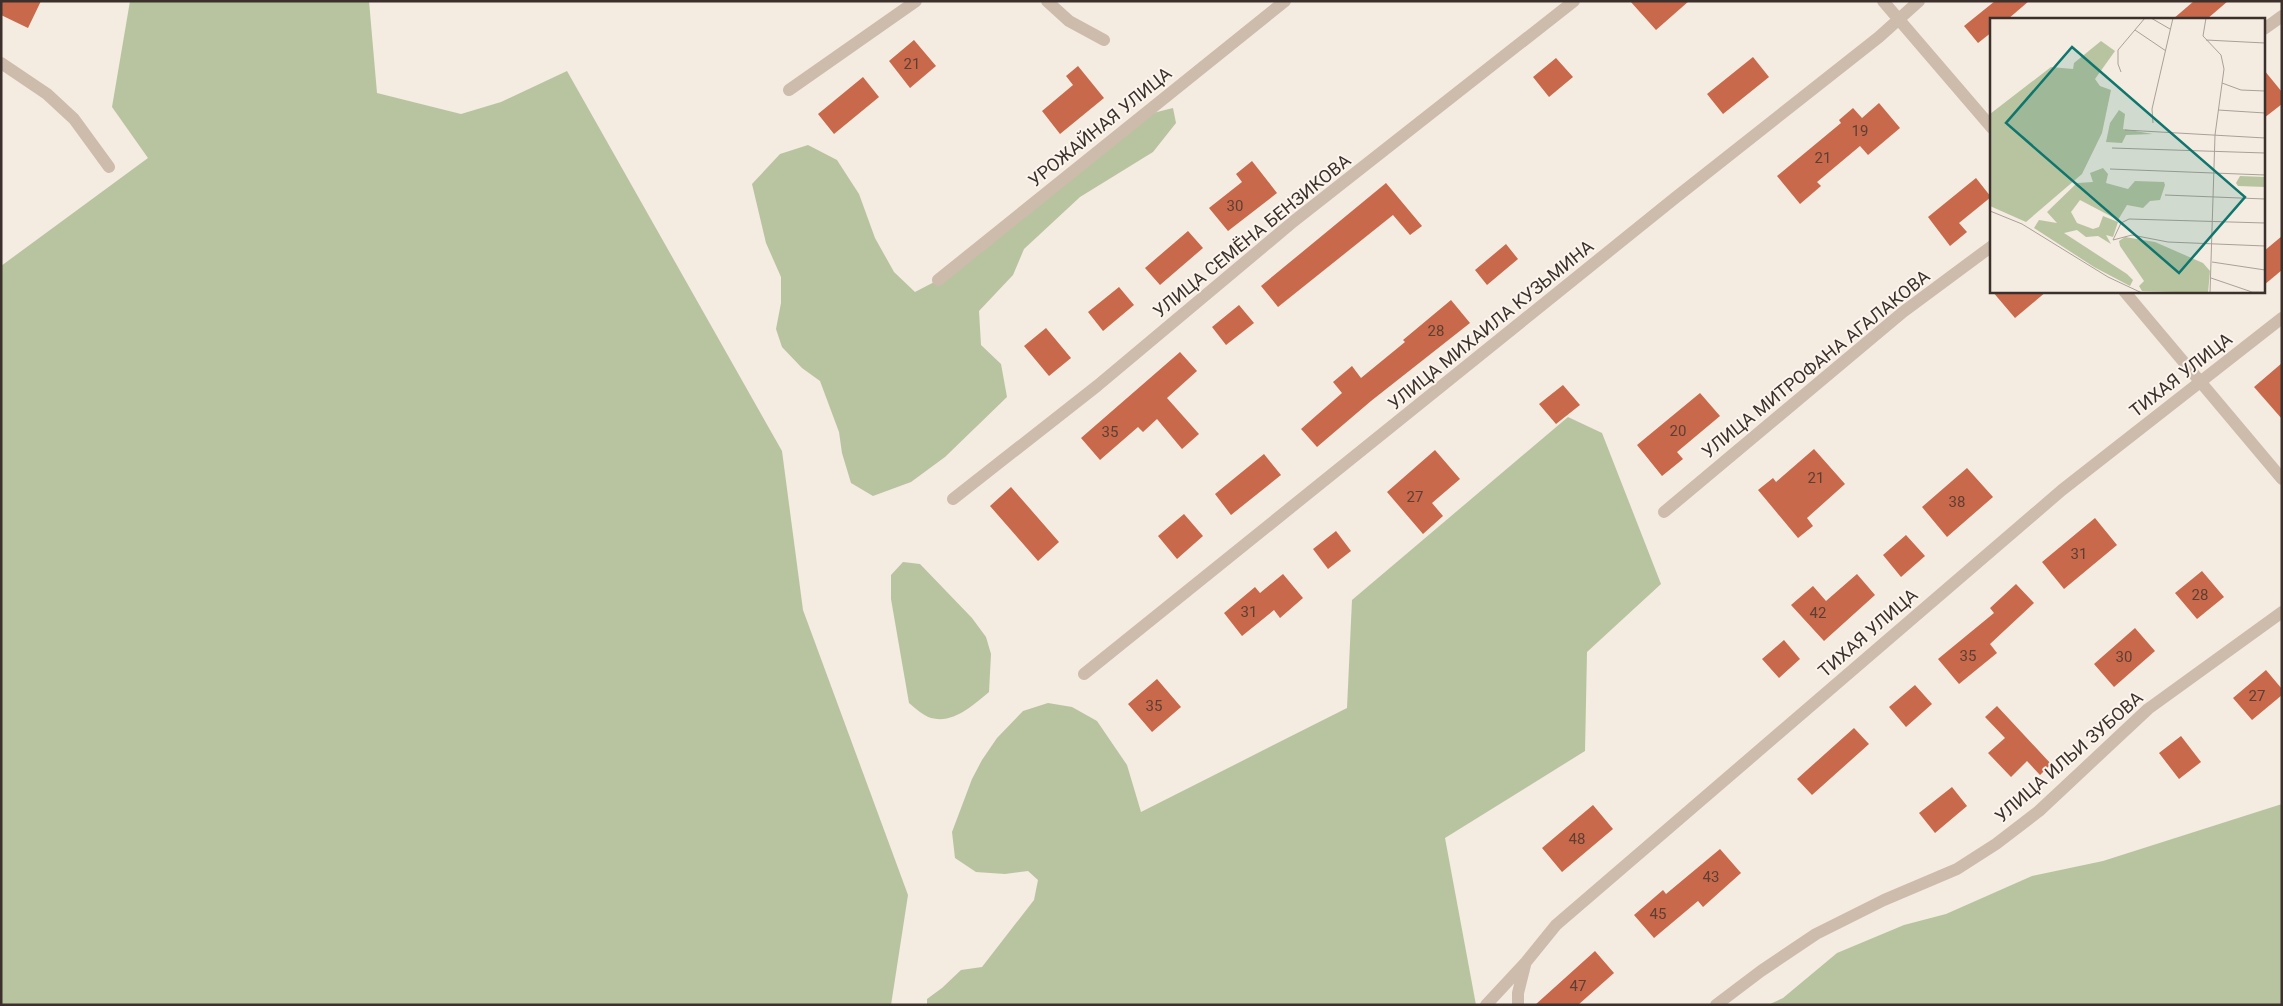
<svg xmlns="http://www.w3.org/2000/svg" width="2283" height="1006" viewBox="0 0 2283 1006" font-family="Roboto,sans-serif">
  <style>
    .green { fill: #b8c4a0 }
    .building { fill: #c8694b }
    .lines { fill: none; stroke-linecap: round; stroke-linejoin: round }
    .minor { stroke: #cdbbac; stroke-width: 12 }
    .labels { text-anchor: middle; stroke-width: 4; stroke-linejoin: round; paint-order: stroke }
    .number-label { font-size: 15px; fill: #5e3e33 }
    .street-label { font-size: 18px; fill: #3b302b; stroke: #fbf5ee }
    .inset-road { fill: none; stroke: #aaa098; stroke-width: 1 }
    .view { fill: #0f766e; fill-opacity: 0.15; stroke: #0f766e; stroke-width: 2.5 }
    .inset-edge { fill: none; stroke: #3b302b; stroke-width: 2.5 }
  </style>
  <rect width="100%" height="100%" fill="#f4ebe1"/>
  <path class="green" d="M 130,1 L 369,1 L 377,93 L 461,114 L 501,102 L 567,71 L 782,451 L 803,610 L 908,895 L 891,1005 L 1,1005 L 1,266 L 148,158 L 112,107 Z
    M 1173,108 L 1176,123 L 1153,152 L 1080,197 L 1024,249 L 1013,275 L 979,311 L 981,345 L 1001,364 L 1007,397 L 945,457 L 911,482 L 873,496 L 851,483 L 842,453 L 839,432 L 820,381 L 802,368 L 782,347 L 776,329 L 781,303 L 781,277 L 766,243 L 752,184 L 780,154 L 808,145 L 837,160 L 859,194 L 875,238 L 894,272 L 915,292 L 938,280 L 1141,116 Z
    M 1568,417 L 1602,433 L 1661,584 L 1587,652 L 1585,751 L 1445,838 L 1476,1005 L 927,1005 L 927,999 L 942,988 L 961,970 L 982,967 L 1034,900 L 1038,880 L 1028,871 L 1005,874 L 976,872 L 955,858 L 952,832 L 972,779 L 982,760 L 997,738 L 1023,711 L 1048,703 L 1072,707 L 1097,721 L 1127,765 L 1141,812 L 1347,708 L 1352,600 Z
    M 903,562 L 920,564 L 972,618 L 986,637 L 991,654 L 989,692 C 973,705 954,724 931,718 C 924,716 915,708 909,703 L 891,599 L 891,575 Z
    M 2282,804 L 2282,1005 L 1768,1005 L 1783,998 L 1837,953 L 1904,925 L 1946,914 L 2032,876 L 2103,861 Z"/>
  <path class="building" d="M 1,1 L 41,1 L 28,28 L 1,15 Z
    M 1630,1 L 1689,1 L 1656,30 Z
    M 1995,1 L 2029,1 L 2008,19 L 1992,19 L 1992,32 L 1978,43 L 1964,26 Z
    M 2194,1 L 2228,1 L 2207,19 L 2173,19 Z
    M 914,40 L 936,66 L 910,88 L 889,61 Z
    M 1753,57 L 1769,77 L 1723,114 L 1707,94 Z
    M 1556,58 L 1573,77 L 1549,97 L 1533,77 Z
    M 1078,66 L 1104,98 L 1060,134 L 1042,111 L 1073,85 L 1066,76 Z
    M 2264,70 L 2282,92 L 2282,104 L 2264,118 Z
    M 863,77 L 879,97 L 834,134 L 818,114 Z
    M 1879,103 L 1900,128 L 1868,155 L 1860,146 L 1817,182 L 1821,186 L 1800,204 L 1777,176 L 1841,123 L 1839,120 L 1853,108 L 1862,118 Z
    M 1252,161 L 1277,193 L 1228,231 L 1209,208 L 1242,182 L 1236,174 Z
    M 1976,178 L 1991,197 L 1959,223 L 1967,232 L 1950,246 L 1928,217 Z
    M 1386,183 L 1422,226 L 1410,235 L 1393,215 L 1278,307 L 1261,286 Z
    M 1188,231 L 1203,248 L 1160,285 L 1145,268 Z
    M 2282,236 L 2282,270 L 2264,285 L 2264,251 Z
    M 1506,244 L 1518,259 L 1487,285 L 1475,270 Z
    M 1119,287 L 1134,305 L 1103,331 L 1088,312 Z
    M 1992,291 L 2047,291 L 2015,318 Z
    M 1451,300 L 1470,323 L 1371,401 L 1317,447 L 1301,429 L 1342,393 L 1333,382 L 1352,366 L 1361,378 L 1405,342 L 1403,340 Z
    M 1239,305 L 1254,323 L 1226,345 L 1212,327 Z
    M 1046,328 L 1071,358 L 1049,376 L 1024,346 Z
    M 1180,352 L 1197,371 L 1167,398 L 1199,434 L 1182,449 L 1157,419 L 1143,432 L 1138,427 L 1100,460 L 1081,438 Z
    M 2282,363 L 2282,419 L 2254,387 Z
    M 1563,385 L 1580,405 L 1556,424 L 1539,404 Z
    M 1700,393 L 1720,416 L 1677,452 L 1683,459 L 1662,476 L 1637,445 Z
    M 1814,449 L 1845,484 L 1807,518 L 1813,526 L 1798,538 L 1758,490 L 1773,478 L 1776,482 Z
    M 1435,450 L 1460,479 L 1432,503 L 1443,516 L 1423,534 L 1387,492 Z
    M 1264,454 L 1281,475 L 1231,515 L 1215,494 Z
    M 1967,468 L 1993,497 L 1947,537 L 1922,507 Z
    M 1011,487 L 1059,542 L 1038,561 L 990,506 Z
    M 1184,514 L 1203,536 L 1177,559 L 1158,536 Z
    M 2095,518 L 2117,545 L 2064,589 L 2042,562 Z
    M 1336,531 L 1351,551 L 1328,569 L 1313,549 Z
    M 1906,535 L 1925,556 L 1901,577 L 1883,555 Z
    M 2202,571 L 2224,597 L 2197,619 L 2175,593 Z
    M 1283,574 L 1303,598 L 1280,618 L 1274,610 L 1242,636 L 1224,613 L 1255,587 L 1260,593 Z
    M 1857,574 L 1875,595 L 1824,641 L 1791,605 L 1813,586 L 1826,601 Z
    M 2016,584 L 2034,603 L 1990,644 L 1997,653 L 1959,684 L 1938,659 L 1994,613 L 1990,608 Z
    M 2135,628 L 2155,651 L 2114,687 L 2094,664 Z
    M 1784,640 L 1800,659 L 1779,678 L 1762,659 Z
    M 2266,670 L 2282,689 L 2282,695 L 2252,720 L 2233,698 Z
    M 1157,679 L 1181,707 L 1152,732 L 1128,704 Z
    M 1915,685 L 1932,704 L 1906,727 L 1889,707 Z
    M 1997,706 L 2051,764 L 2040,775 L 2027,761 L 2011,777 L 1988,753 L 2005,738 L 1985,717 Z
    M 1854,728 L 1869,744 L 1812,795 L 1797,779 Z
    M 2181,736 L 2201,762 L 2179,779 L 2159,753 Z
    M 1952,787 L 1967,806 L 1935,833 L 1919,813 Z
    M 1593,805 L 1613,829 L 1562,872 L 1542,848 Z
    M 1720,849 L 1741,873 L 1703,907 L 1698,901 L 1654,938 L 1634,915 L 1663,890 L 1666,894 Z
    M 1595,951 L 1614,973 L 1578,1005 L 1535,1005 Z"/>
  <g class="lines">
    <path class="minor" d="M 1047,1 L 1069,21 L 1104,40
      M 1883,1 L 1992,128
      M 2264,29 L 2282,16
      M 1,63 L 47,94 L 74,119 L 109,167
      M 789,90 L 916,1
      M 938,280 L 1285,1
      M 2124,291 L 2282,479
      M 953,499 L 1097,386 L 1294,221 L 1574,1
      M 1664,512 L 1903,312 L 1992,246
      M 1084,674 L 1675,198 L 1879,37 L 1919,1
      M 1486,1005 L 1526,962 L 1556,925 L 2062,490 L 2282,318
      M 1518,1005 L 1518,993 L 1525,965
      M 1716,1005 L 1761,971 L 1816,934 L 1884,900 L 1957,869 L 1996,844 L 2039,811 L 2148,709 L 2282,612"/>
  </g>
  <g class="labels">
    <g class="number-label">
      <text x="912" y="69">21</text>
      <text x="1860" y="136">19</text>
      <text x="1823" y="163">21</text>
      <text x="1235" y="211">30</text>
      <text x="1436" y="336">28</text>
      <text x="1678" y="436">20</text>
      <text x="1110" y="437">35</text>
      <text x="1816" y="483">21</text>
      <text x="1415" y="502">27</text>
      <text x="1957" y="507">38</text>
      <text x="2079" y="559">31</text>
      <text x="2200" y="600">28</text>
      <text x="1249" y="617">31</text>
      <text x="1818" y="618">42</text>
      <text x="1968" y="661">35</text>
      <text x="2124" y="662">30</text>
      <text x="2257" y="701">27</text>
      <text x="1154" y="711">35</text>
      <text x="1577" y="844">48</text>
      <text x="1711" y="882">43</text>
      <text x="1658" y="919">45</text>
      <text x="1578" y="991">47</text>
    </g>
    <g class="street-label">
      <text transform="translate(1100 127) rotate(-39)" y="6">УРОЖАЙНАЯ УЛИЦА</text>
      <text transform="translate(1252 236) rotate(-39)" y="6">УЛИЦА СЕМЁНА БЕНЗИКОВА</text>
      <text transform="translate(1491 325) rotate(-39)" y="6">УЛИЦА МИХАИЛА КУЗЬМИНА</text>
      <text transform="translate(1816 364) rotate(-39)" y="6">УЛИЦА МИТРОФАНА АГАЛАКОВА</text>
      <text transform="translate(2181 375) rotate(-38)" y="6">ТИХАЯ УЛИЦА</text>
      <text transform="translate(1868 633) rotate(-41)" y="6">ТИХАЯ УЛИЦА</text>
      <text transform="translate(2069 757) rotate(-41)" y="6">УЛИЦА ИЛЬИ ЗУБОВА</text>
    </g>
  </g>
  <g transform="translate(1990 18)">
    <rect width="275" height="275" fill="#f4ebe1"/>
    <path d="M 111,23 L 125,33 L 105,61 L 110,68 L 121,72 L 112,115 L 92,156 L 36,204 L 0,188 L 0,96 L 61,49 L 83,51 L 84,45 ZM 129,92 L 135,96 L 133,111 L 163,116 L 136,117 L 132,125 L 116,124 L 120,105 ZM 113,150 L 118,156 L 116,165 L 138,171 L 145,163 L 174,164 L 175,167 L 170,182 L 160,183 L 153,190 L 137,187 L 128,202 L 90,182 L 81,194 L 87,205 L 103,211 L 109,209 L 113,198 L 128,204 L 123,219 L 116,217 L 121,226 L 108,218 L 96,219 L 87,212 L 74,215 L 137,256 L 143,262 L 140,268 L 104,249 L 44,210 L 49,202 L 67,205 L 57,194 L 87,165 L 103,164 L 100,155 ZM 250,158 L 275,159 L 275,169 L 248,168 L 246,165 ZM 135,219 L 165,224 L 213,245 L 220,253 L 218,275 L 152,273 L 149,268 L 154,263 L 130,228 L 129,223 Z" fill="#b8c4a0"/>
    <path class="inset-road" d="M 161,0 L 180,11M 216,0 L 213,18 L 231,37 L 234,51 L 225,117 L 220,275M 145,12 L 176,33M 216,22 L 275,25M 131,54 L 128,46 L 128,32 L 155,0M 232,65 L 251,72 L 275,73M 228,92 L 275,95M 163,105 L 162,91 L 183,0M 135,112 L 275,120M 122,130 L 275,135M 120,151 L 275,157M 175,177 L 275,181M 0,193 L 32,206 L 118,259 L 152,275M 123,222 L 131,205 L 139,201 L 275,205M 123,222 L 142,217 L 178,224 L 275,228M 222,244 L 275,252M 221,260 L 262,274 L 275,274"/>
    <path class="view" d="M 82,29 L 255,179 L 189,255 L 16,105 Z"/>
    <rect width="275" height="275" class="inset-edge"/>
  </g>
  <rect width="2283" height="1006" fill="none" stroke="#3b302b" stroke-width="5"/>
</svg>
